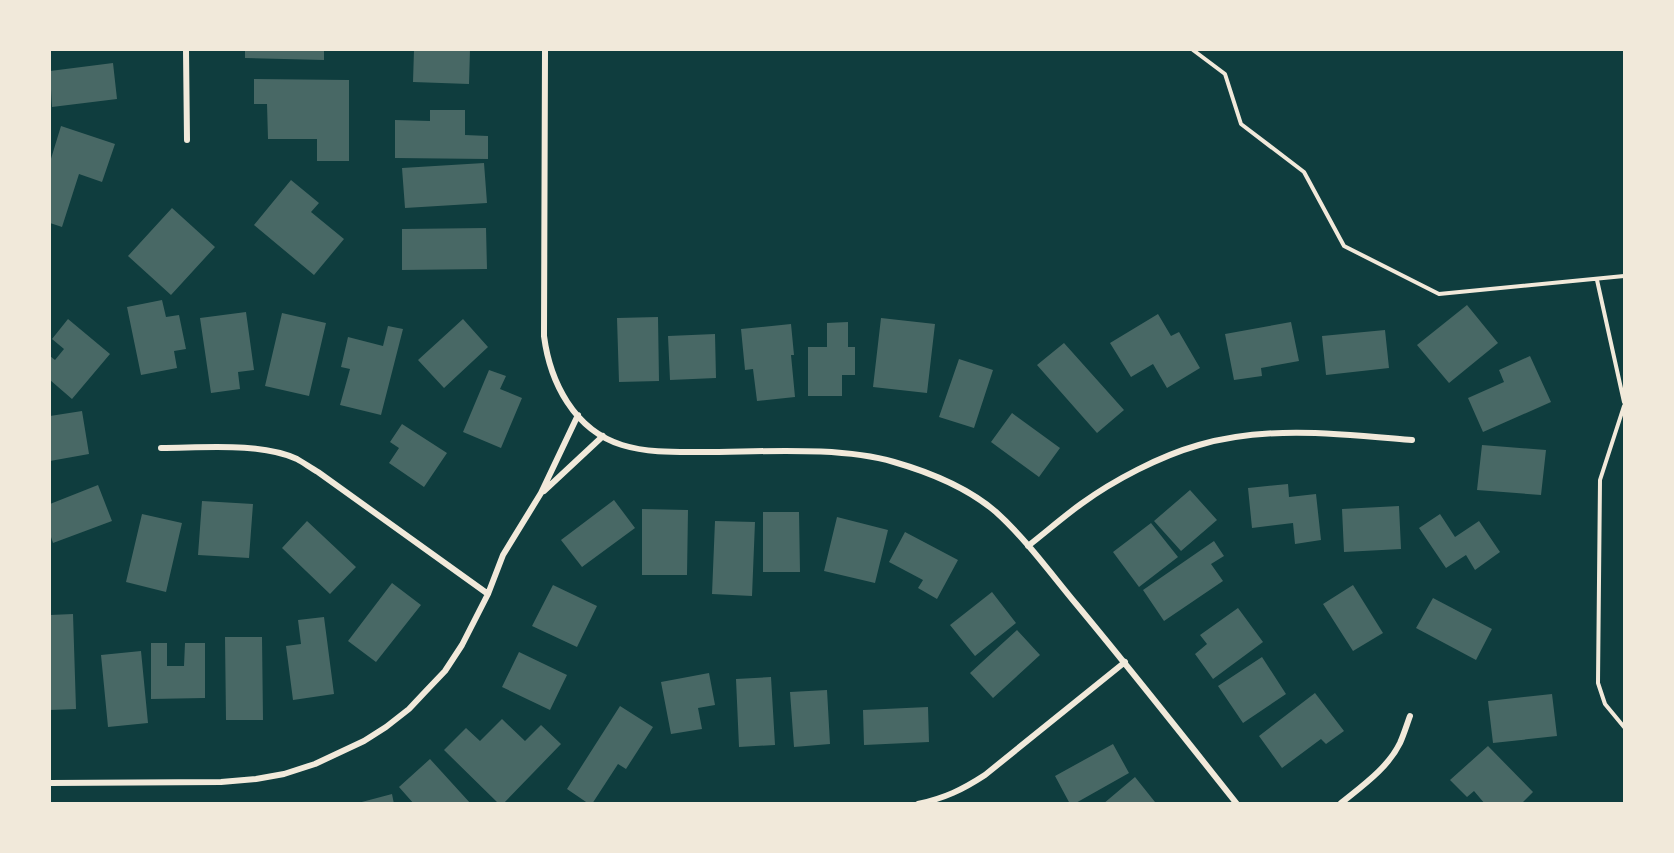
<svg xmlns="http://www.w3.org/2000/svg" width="1674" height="853" viewBox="0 0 1674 853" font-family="'DM Sans',sans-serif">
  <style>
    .building { fill: #486865 }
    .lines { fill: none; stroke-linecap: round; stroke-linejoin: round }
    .path { stroke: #f1e9da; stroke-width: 4 }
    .minor { stroke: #f1e9da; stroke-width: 6 }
  </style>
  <rect width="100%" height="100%" fill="#0f3d3e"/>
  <path class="building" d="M 245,50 L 324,50 L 324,60 L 245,58 Z
    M 414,50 L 470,50 L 469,84 L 413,82 Z
    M 113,63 L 117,99 L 52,107 L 50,71 Z
    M 254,79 L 349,80 L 349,161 L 317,161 L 317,139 L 268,139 L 267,104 L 254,104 Z
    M 430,110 L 465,110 L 465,135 L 488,136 L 488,159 L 395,158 L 395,120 L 430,121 Z
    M 61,126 L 115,144 L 102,182 L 79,174 L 62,227 L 50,223 L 50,162 Z
    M 484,163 L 487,203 L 405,208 L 402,168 Z
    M 291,180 L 319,203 L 311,212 L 344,239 L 314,275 L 254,225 Z
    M 172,208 L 215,247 L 171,295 L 128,256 Z
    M 486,228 L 487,269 L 402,270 L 402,229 Z
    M 162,300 L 166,317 L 179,315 L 186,349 L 174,351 L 177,368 L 141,375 L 127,307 Z
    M 1467,305 L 1498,343 L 1449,383 L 1417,345 Z
    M 246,312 L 254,370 L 238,372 L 240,389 L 211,393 L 200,318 Z
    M 282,313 L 326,323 L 309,396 L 265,386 Z
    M 1158,314 L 1171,336 L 1179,332 L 1200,368 L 1167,388 L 1153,364 L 1131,377 L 1110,343 Z
    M 658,317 L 659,381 L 619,382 L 617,318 Z
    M 881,318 L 935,324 L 927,393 L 873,387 Z
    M 68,319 L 110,354 L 72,399 L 50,380 L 50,356 L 55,360 L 64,349 L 52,339 Z
    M 463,319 L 488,347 L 444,388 L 418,360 Z
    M 848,322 L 848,347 L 855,347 L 855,375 L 842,375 L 842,396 L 808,396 L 808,347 L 827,347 L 827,323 Z
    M 1291,322 L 1299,361 L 1261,368 L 1262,376 L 1234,380 L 1225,334 Z
    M 791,324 L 794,355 L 791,355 L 795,397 L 757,401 L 753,369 L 745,370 L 741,329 Z
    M 388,326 L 403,329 L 381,415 L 340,405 L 350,369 L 341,367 L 348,337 L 383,346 Z
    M 1385,330 L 1389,368 L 1326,375 L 1322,336 Z
    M 715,334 L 716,378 L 670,380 L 668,336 Z
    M 1064,343 L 1124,410 L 1097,433 L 1037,365 Z
    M 1530,356 L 1551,402 L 1483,432 L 1468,398 L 1504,382 L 1499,370 Z
    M 959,359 L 993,370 L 974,428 L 939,417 Z
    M 489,370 L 506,376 L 500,389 L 522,398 L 501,448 L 463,432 Z
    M 82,411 L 89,454 L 50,461 L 50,416 Z
    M 1012,413 L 1060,448 L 1039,477 L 991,442 Z
    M 402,424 L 447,453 L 424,487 L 389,463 L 399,448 L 390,442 Z
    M 1482,445 L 1546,450 L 1541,495 L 1477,490 Z
    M 1288,484 L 1289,497 L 1316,494 L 1321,540 L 1295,544 L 1293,523 L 1252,528 L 1248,488 Z
    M 98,485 L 112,521 L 53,543 L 50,534 L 50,504 Z
    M 1190,490 L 1217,520 L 1181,551 L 1154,521 Z
    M 614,500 L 635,528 L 582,567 L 561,540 Z
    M 202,501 L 253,504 L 249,558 L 198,555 Z
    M 1399,506 L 1401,549 L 1344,552 L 1342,509 Z
    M 642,509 L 688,510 L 687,575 L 642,575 Z
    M 763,512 L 799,512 L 800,572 L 763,572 Z
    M 142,514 L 182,523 L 166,592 L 126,582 Z
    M 1440,514 L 1455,537 L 1479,521 L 1500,552 L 1475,570 L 1466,555 L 1446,568 L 1419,528 Z
    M 837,517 L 888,530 L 875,583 L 824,571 Z
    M 307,521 L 356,567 L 330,594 L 282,548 Z
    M 715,521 L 755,522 L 752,596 L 712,594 Z
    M 1151,523 L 1178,557 L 1139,587 L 1113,552 Z
    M 905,532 L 958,560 L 937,599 L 918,588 L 923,580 L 889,562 Z
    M 1214,541 L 1224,556 L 1211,564 L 1223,581 L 1164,621 L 1143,590 Z
    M 392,583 L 421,605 L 376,662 L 348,641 Z
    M 553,585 L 597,606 L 577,647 L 532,626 Z
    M 1353,585 L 1383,633 L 1353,651 L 1323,604 Z
    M 992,592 L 1016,623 L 975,656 L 950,625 Z
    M 1433,598 L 1492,629 L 1476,660 L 1416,628 Z
    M 1238,608 L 1263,642 L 1213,679 L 1195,654 L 1207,644 L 1200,635 Z
    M 73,614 L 76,709 L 50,710 L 50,615 Z
    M 324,617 L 334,694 L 293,700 L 286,646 L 301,644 L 298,620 Z
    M 1017,630 L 1040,655 L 993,698 L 970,673 Z
    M 225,637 L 262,637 L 263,720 L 226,720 Z
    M 151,643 L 167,643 L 167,666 L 184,666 L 185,643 L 205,643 L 205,698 L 151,699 Z
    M 141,651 L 148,723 L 108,727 L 101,655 Z
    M 519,652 L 567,675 L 550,710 L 502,687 Z
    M 1262,657 L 1286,694 L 1243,723 L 1218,686 Z
    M 709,673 L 715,705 L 698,708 L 702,729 L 671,734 L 661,682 Z
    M 771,677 L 775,745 L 739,747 L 736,679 Z
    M 827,690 L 830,744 L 794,747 L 790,692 Z
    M 1315,693 L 1344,731 L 1326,744 L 1321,739 L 1282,768 L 1259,736 Z
    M 1552,694 L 1557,736 L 1493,743 L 1488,701 Z
    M 620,706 L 653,727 L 626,769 L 618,764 L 592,804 L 589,804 L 567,789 Z
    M 928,707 L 929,742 L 864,745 L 863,710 Z
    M 502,719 L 525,741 L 541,725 L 561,744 L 503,804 L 499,804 L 444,750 L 466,728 L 480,741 Z
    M 1113,744 L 1129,773 L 1074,804 L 1070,804 L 1055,776 Z
    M 1488,746 L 1533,792 L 1521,804 L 1485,804 L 1474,791 L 1467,797 L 1450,780 Z
    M 430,759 L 471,804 L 414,804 L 399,787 Z
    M 1135,777 L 1155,802 L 1153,804 L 1103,804 Z
    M 392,794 L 394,804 L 358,804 L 358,803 Z"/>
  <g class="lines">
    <path class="path" d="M 1193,50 L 1225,74 L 1241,124 L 1304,172 L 1344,246 L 1439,294 L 1624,276
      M 1597,280 L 1624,402
      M 1624,406 L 1600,480 L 1598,683 L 1605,704 L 1624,727"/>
    <path class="minor" d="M 186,50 L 187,140
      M 545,50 L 544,336 C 550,382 574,430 622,445 C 648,453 676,452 703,452 C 762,452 839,446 894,462 C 929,472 968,488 996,512 C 1026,539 1051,574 1077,605 C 1131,670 1184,737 1237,804
      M 161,448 C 202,448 259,442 297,459 C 304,463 311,468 318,472 L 488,594
      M 544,491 L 603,436
      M 1028,546 C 1046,532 1063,517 1081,504 C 1114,480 1160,456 1199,445 C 1268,425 1342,434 1412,440
      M 50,783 L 221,782 L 256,779 L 284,774 L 315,764 L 364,741 L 386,727 L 409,709 L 425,692 L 445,671 L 462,645 L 488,594 L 503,555 L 541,493 L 578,415
      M 918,804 C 945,798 962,790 985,775 L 1125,662
      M 1340,804 C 1362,786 1388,768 1400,743 C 1404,734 1407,724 1410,716"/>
  </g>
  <rect width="1674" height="853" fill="none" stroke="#f1e9da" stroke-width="102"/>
</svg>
